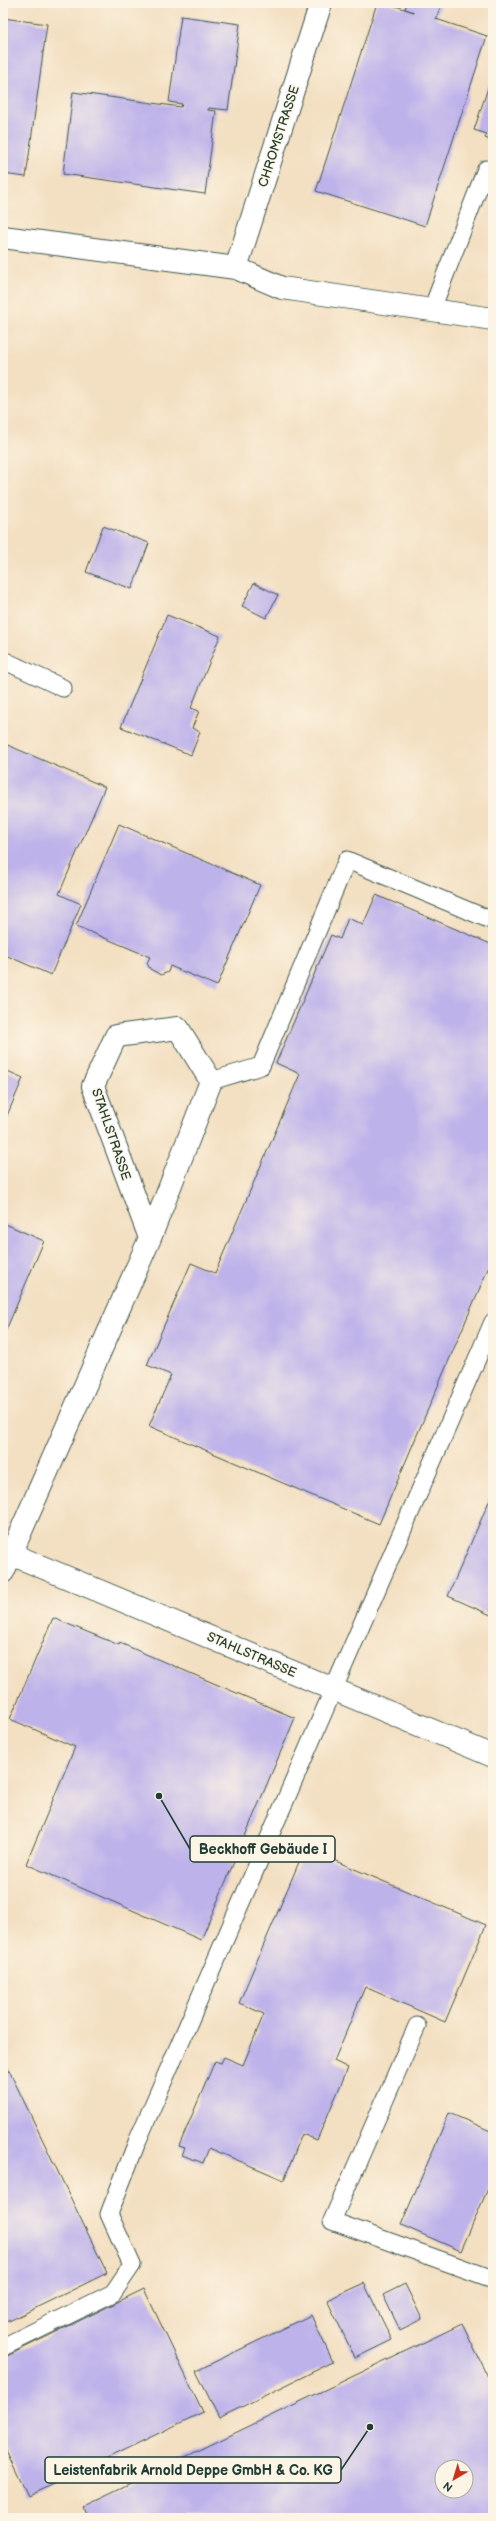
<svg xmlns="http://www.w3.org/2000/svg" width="496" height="2521" viewBox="0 0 496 2521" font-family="'Balsamiq Sans',sans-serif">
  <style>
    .building { fill: #beb2ea; fill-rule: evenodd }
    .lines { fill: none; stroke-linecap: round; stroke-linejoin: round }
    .service-casing { stroke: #3f5549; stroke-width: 19 }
    .minor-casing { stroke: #3f5549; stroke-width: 24 }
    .service { stroke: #fff; stroke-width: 17 }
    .minor { stroke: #fff; stroke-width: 22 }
    .labels { text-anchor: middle; stroke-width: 3; stroke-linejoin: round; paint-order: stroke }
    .street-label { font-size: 13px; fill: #1f3d34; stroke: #fcf5e5 }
    .leader { fill: none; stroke: #1f3d34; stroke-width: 1.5 }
    .callout-dot { fill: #1f3d34; stroke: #fcf5e5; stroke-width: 1.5 }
    .callout { fill: #fcf5e5; stroke: #1f3d34; stroke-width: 1.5 }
    .callout-label { font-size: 14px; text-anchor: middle; font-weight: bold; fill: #1f3d34 }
  </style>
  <rect width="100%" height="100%" fill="#fcf5e5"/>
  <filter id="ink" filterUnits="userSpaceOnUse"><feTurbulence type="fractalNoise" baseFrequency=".025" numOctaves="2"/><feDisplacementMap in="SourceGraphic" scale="8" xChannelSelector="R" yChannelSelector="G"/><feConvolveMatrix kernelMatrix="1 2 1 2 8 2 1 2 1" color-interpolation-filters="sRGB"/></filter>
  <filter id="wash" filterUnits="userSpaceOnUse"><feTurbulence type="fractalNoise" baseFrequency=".012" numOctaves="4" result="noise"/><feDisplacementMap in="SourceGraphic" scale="16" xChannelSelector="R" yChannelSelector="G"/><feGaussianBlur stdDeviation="0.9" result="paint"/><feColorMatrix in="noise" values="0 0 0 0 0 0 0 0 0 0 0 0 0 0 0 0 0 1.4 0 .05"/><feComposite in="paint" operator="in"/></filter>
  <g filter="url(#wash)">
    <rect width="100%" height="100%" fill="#f3dfc1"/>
    <g id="blocks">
      <path class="building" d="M 377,3 L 386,3 L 414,12 L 405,9 L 407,3 L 436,3 L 441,5 L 436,19 L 487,36 L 425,226 L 316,191 Z
        M 181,16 L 240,24 L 228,110 L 208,108 L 208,110 L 216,111 L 205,194 L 63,174 L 73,92 L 181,107 L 182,104 L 169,102 Z
        M 3,18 L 47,24 L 26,177 L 3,174 Z
        M 493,73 L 493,141 L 485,138 L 487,134 L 474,130 Z
        M 103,526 L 149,543 L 132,589 L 86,572 Z
        M 254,583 L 278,595 L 266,618 L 242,606 Z
        M 167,615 L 220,636 L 191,708 L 199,711 L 192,728 L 200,732 L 191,755 L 121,727 Z
        M 3,743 L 105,787 L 59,894 L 81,904 L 51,975 L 3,954 Z
        M 119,824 L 260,885 L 217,986 L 170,966 L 168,972 L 161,975 L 150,969 L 147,963 L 150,957 L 76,926 Z
        M 376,895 L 493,945 L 493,1257 L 379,1524 L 149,1426 L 171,1375 L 147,1365 L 191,1263 L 215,1273 L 300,1074 L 276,1063 L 331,935 L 340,939 L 348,918 L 363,925 Z
        M 3,1069 L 23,1078 L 3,1125 Z
        M 3,1223 L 44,1241 L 3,1337 Z
        M 493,1492 L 493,1616 L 448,1596 Z
        M 53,1618 L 119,1645 L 120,1643 L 295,1718 L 201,1940 L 26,1864 L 75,1747 L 10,1719 Z
        M 305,1848 L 486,1925 L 445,2022 L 365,1987 L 334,2061 L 348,2068 L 317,2140 L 302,2134 L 284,2180 L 209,2148 L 203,2163 L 182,2155 L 185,2148 L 179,2146 L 215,2061 L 221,2063 L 224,2057 L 243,2065 L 264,2014 L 239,2003 Z
        M 3,2058 L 107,2273 L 3,2324 Z
        M 449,2113 L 493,2132 L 493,2177 L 461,2251 L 401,2225 Z
        M 364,2283 L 392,2340 L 355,2358 L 327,2300 Z
        M 405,2284 L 422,2319 L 400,2330 L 383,2295 Z
        M 144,2289 L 203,2412 L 28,2496 L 3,2444 L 3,2358 Z
        M 311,2315 L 333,2362 L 219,2418 L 196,2371 Z
        M 462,2324 L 493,2387 L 493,2518 L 89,2518 L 83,2506 ZM 442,2467 L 466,2467 L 466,2491 L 442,2491 Z"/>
    </g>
  </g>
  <g filter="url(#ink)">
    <use href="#blocks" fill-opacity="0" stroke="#3f5549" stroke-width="1"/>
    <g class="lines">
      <defs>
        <path id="service" d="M 432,309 L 486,169
          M 3,660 L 63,688
          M 211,1081 L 261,1066 L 347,860 L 493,921
          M 417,2026 L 332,2221 L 493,2279
          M 3,2347 L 113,2293 L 132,2265 L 109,2214 L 137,2142 L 493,1322"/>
        <path id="minor" d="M 3,237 L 236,268 L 321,3
          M 236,268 L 282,288 L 493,319
          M 11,1554 L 493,1756
          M 3,1572 L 150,1238 L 211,1081 L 178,1028 L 116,1036 L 93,1086 L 150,1238"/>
      </defs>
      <use href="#service" class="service-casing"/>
      <use href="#minor" class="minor-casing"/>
      <use href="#service" class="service"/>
      <use href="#minor" class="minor"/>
    </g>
  </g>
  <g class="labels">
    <g class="street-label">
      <text transform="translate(278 136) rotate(-72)" y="5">CHROMSTRASSE</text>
      <text transform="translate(112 1134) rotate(71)" y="5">STAHLSTRASSE</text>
      <text transform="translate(252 1654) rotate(23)" y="5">STAHLSTRASSE</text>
    </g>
  </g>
  <path class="leader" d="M159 1796L190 1849M370 2427L341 2470"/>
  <g class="callout-dot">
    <circle cx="159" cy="1796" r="4"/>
    <circle cx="370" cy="2427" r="4"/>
  </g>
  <g class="callout">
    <rect x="190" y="1836" width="145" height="26" rx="4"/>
    <rect x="45" y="2457" width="296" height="26" rx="4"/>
  </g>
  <g class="callout-label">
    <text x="263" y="1854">Beckhoff Gebäude I</text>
    <text x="193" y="2475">Leistenfabrik Arnold Deppe GmbH &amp; Co. KG</text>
  </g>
  <rect width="496" height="2521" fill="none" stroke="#fcf5e5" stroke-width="16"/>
  <g transform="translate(454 2479) rotate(218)"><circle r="19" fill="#fcf5e5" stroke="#a4ab9e"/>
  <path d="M0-3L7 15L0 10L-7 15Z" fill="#c8321e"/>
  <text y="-6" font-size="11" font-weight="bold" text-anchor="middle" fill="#1f3d34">N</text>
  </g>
</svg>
